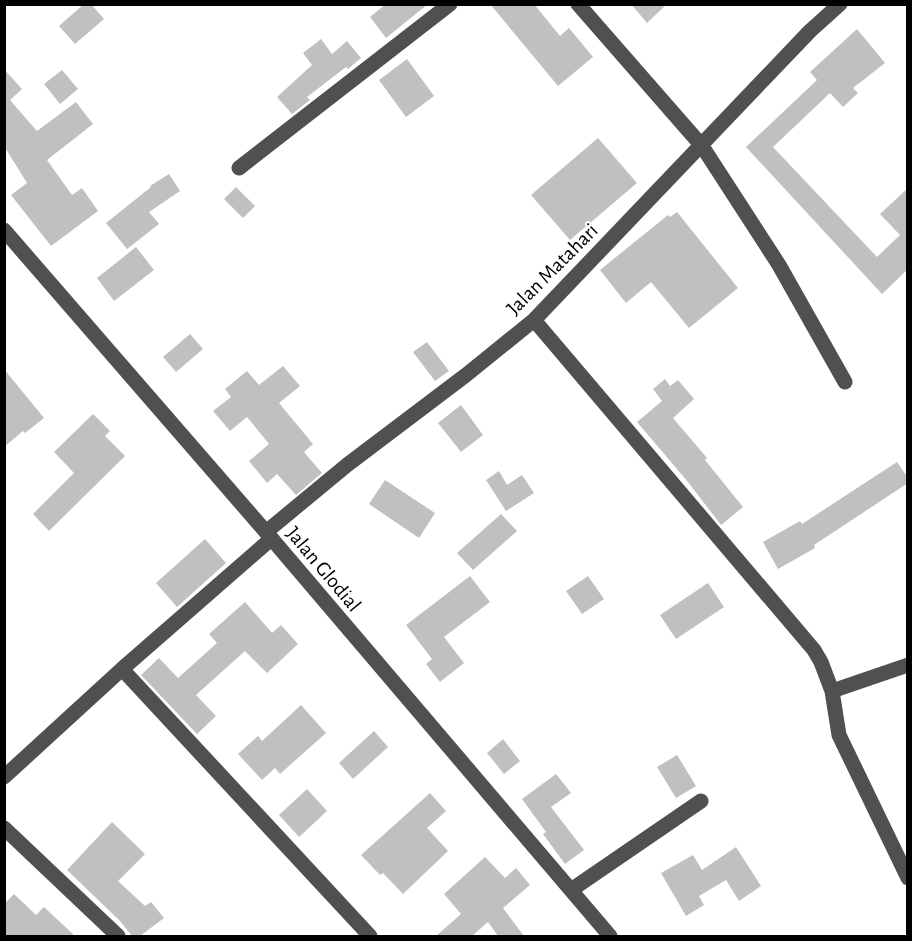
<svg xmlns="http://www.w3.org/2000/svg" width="912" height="941" viewBox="0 0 912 941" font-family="'Alegreya Sans',sans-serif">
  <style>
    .building { fill: #c0c0c0 }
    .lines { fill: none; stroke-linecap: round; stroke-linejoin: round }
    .minor { stroke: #505050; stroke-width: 15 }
    .labels { text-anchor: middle; stroke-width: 4.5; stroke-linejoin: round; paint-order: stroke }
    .street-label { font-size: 21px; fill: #000; stroke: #fff }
  </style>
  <rect width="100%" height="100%" fill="#fff"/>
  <path class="building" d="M 84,4 L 91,4 L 104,19 L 75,44 L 59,26 Z
    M 386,4 L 428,4 L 386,38 L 370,17 Z
    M 490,4 L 534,4 L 560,36 L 569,28 L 593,57 L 558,86 Z
    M 631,4 L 667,4 L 647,23 Z
    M 857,29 L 885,63 L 853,88 L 858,93 L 843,107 L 830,93 L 773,147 L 877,257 L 900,235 L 880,214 L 908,188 L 908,269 L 882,294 L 746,147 L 817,80 L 810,72 Z
    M 321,39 L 332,54 L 347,41 L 361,58 L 348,69 L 346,67 L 307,97 L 310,100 L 292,114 L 277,97 L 312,65 L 303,53 Z
    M 407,59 L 434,96 L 406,117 L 379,80 Z
    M 4,69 L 22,89 L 10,100 L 37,131 L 76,102 L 93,124 L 47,160 L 72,195 L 82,188 L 98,211 L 51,246 L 11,195 L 27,183 L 4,146 Z
    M 62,70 L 78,89 L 60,104 L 44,84 Z
    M 598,138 L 637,183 L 570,240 L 531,195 Z
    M 169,174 L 180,191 L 149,212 L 159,224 L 127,249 L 106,223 L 151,187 L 150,186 Z
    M 236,187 L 255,206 L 243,218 L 224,199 Z
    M 677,212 L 738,288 L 689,328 L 651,282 L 626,303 L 600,270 L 668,215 L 670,217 Z
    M 136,247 L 154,270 L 114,301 L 97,278 Z
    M 190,334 L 203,349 L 176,372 L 163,357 Z
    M 427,342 L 449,371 L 435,381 L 413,352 Z
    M 283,366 L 300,386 L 279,403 L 313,444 L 304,452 L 322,473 L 296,495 L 277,474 L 267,483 L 249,461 L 269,444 L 247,417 L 230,431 L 213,411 L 231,397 L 225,389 L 247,371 L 259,385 Z
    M 4,369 L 44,418 L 25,433 L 23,431 L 4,447 Z
    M 665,379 L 670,386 L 678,380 L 694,399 L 673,418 L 707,458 L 705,460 L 743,507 L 721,525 L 688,482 L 637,422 L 662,401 L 653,389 Z
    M 461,405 L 483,435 L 461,452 L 438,423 Z
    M 93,414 L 110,431 L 105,436 L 125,456 L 49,531 L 33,514 L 74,473 L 54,452 Z
    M 897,462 L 908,478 L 908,483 L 814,545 L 815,548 L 778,569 L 763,542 L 800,521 L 802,524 Z
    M 499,471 L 507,485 L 522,475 L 534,493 L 506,511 L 486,480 Z
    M 385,480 L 435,513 L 419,538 L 369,504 Z
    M 501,514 L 517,531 L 473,570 L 457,553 Z
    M 205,539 L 226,563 L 177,607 L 156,583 Z
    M 470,576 L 490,602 L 444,637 L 464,663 L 440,682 L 426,664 L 432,659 L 406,625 Z
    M 588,576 L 604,599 L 582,614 L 566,591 Z
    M 708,583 L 724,607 L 676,639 L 660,615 Z
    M 245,602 L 272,633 L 281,625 L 298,644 L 267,673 L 245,651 L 196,695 L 216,716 L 197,734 L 141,675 L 159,658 L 178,678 L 217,643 L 209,634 Z
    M 301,705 L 326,733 L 280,774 L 275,768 L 262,780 L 238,754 L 258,736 L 262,741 Z
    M 374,731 L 388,747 L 353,779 L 339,763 Z
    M 503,739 L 520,761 L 504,774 L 487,753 Z
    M 677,755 L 696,786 L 676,798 L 657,767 Z
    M 556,774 L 571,793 L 551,807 L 584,850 L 565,864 L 543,834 L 546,832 L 522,799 Z
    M 307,789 L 327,811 L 299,837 L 279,815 Z
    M 430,793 L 446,811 L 427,828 L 448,851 L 403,894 L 383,873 L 380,875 L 361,855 Z
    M 112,822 L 145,854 L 118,881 L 145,906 L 151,902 L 164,918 L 140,936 L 132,936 L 120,921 L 67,870 Z
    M 736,847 L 761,886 L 739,901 L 726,880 L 699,896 L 704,905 L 686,916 L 661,873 L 693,855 L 702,870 Z
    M 485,857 L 505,878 L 516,868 L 530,885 L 503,908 L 524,936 L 498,936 L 488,922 L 472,936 L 436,936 L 461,914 L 444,894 Z
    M 14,894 L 36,915 L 44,907 L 75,936 L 4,936 L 4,904 Z"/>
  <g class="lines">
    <path class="minor" d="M 578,4 L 702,146 L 779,265 L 845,382
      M 239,168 L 450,4
      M 4,230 L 266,532 L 610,936
      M 534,320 L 814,650 L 821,662 L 832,691 L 839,735 L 908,878
      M 266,532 L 347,465 L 466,375 L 534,320 L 810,31 L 840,4
      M 122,669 L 370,936
      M 832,691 L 908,665
      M 4,777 L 122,669 L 271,539
      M 4,828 L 118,936
      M 571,890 L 701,801"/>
  </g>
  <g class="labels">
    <g class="street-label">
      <text transform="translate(552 269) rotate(-45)" y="7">Jalan Matahari</text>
      <text transform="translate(324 569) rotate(50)" y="7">Jalan Glodial</text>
    </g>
  </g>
  <rect width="912" height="941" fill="none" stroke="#000000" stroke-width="12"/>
</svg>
